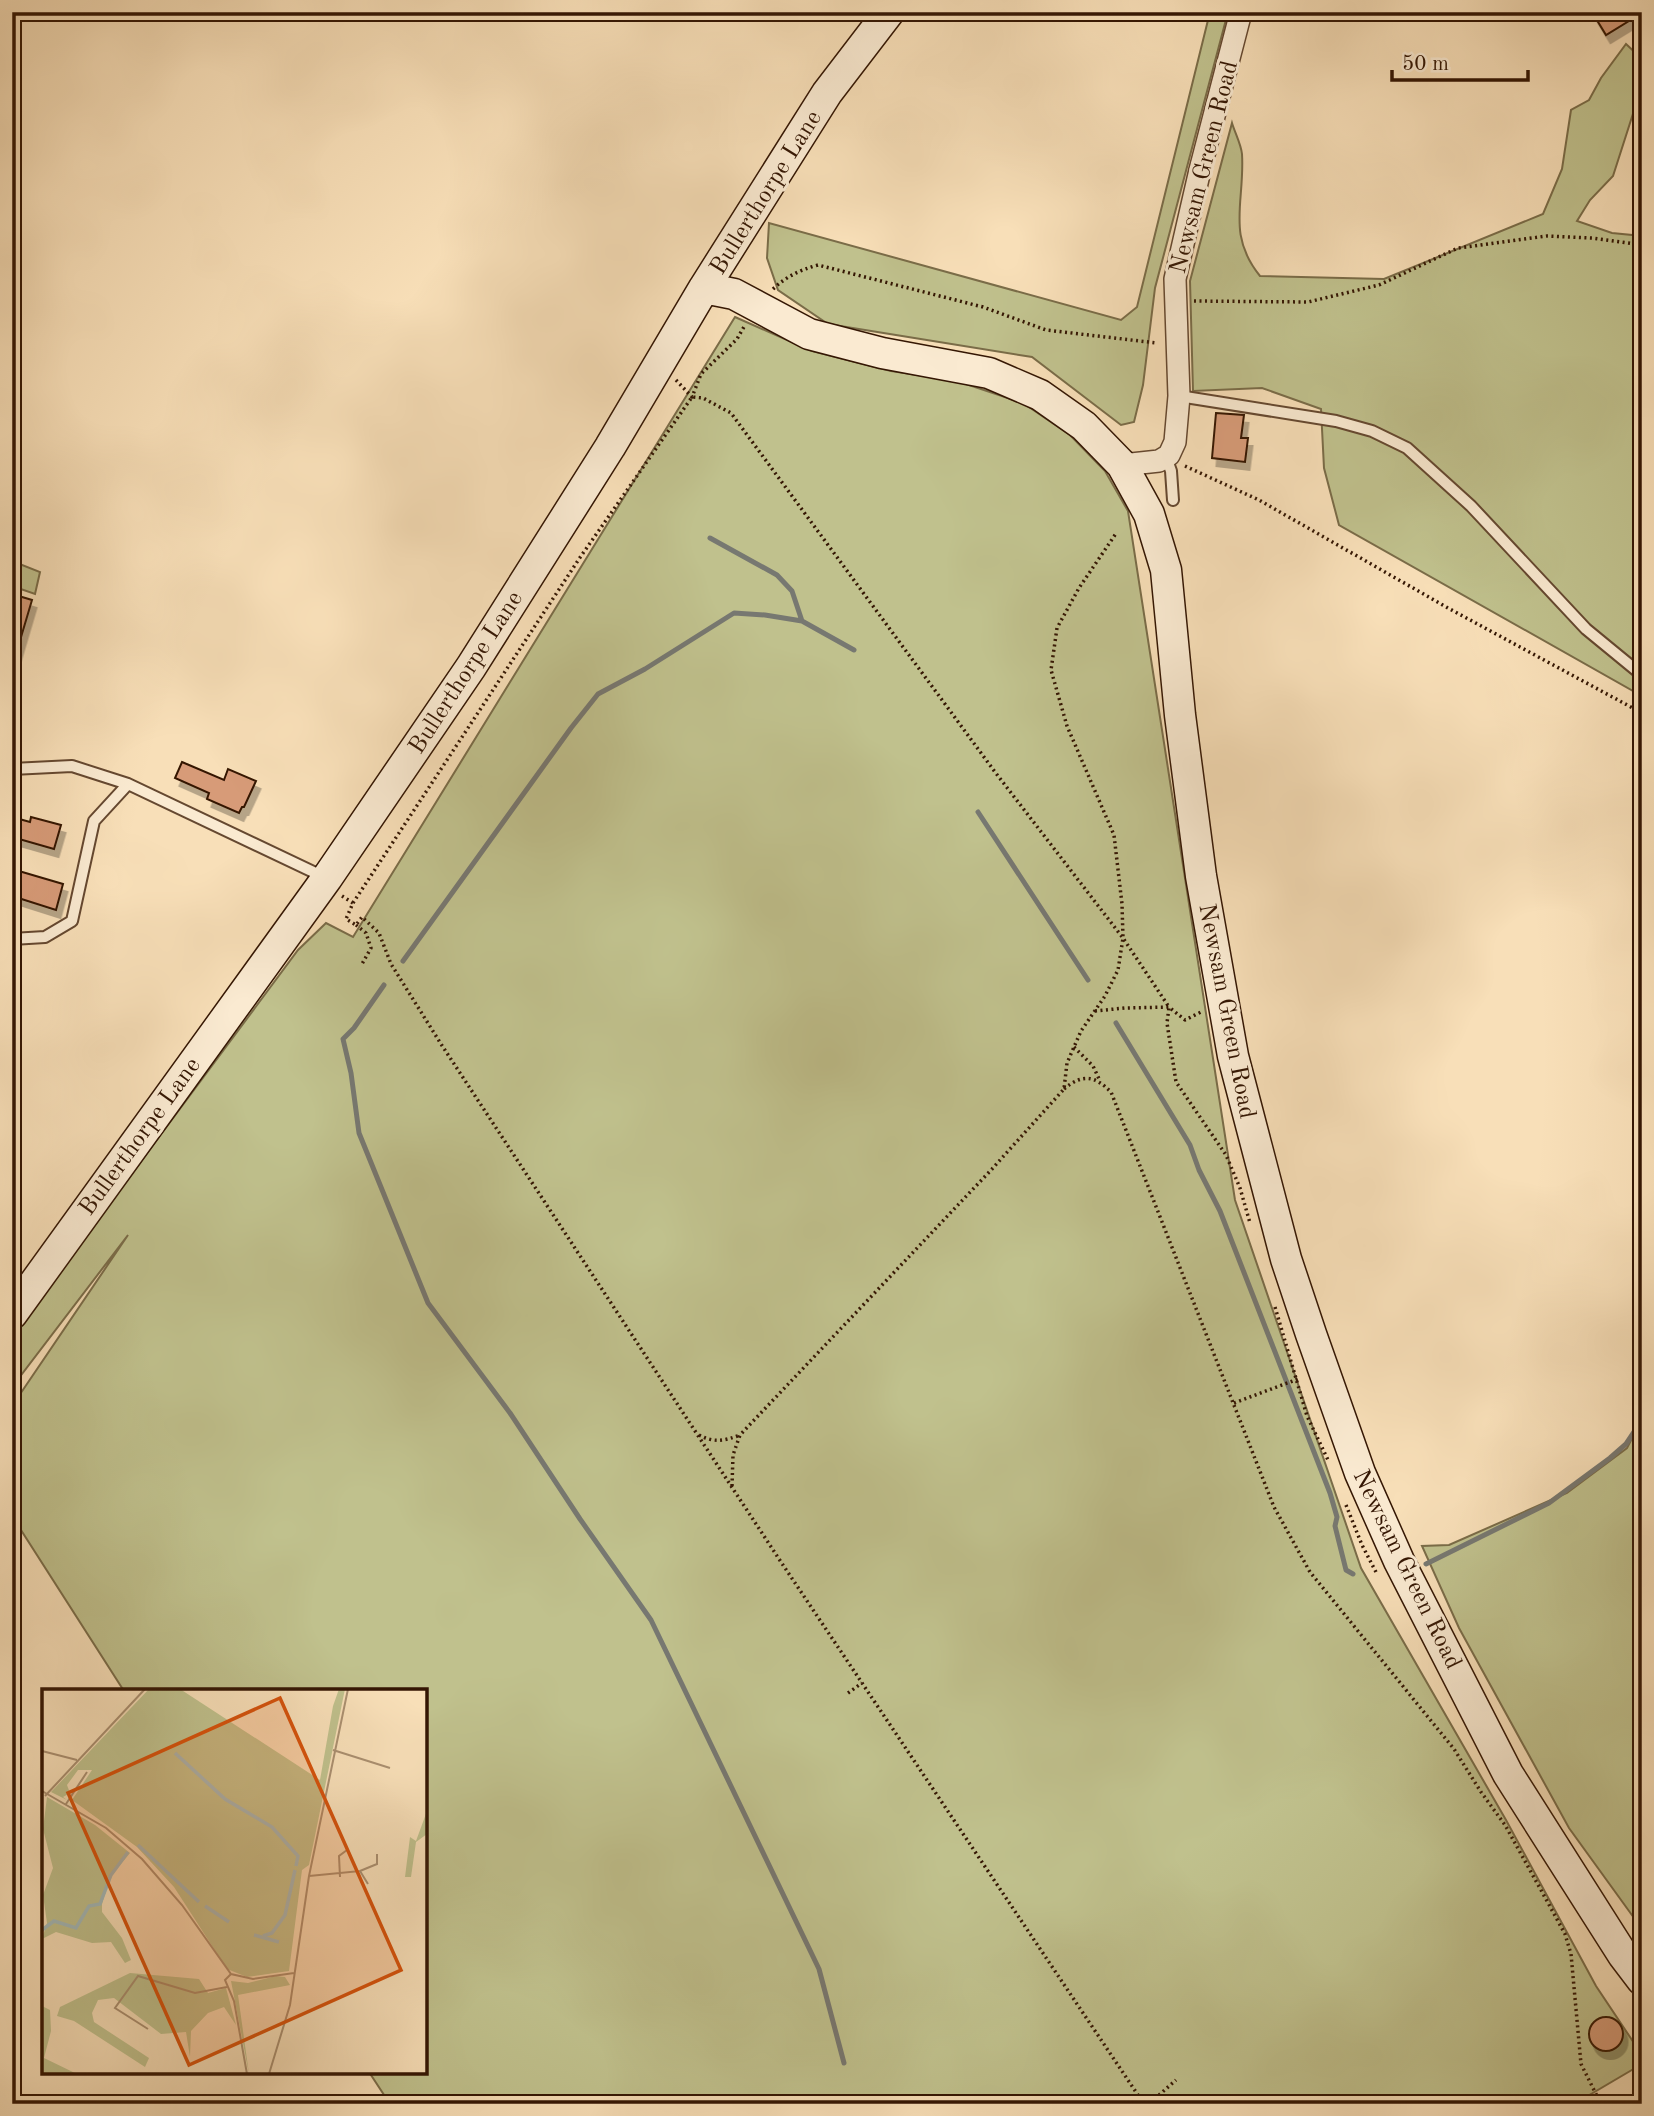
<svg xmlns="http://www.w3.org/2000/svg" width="1654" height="2116" viewBox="0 0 1654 2116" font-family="'Old Standard TT',serif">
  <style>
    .green { fill: #c0c18d; stroke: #7a6c48; stroke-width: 2 }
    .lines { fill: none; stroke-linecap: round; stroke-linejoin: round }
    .stream { stroke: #777871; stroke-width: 5 }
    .building { fill: #d79b78; stroke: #341603; stroke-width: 2; filter: url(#shadow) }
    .lane-casing { stroke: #654830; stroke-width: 14 }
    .street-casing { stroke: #654830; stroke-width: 24 }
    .secondary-casing { stroke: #341603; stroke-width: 33 }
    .path { stroke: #341603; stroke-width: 3.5; stroke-dasharray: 2 3.5; stroke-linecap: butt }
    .lane { stroke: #faead1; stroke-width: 10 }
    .street { stroke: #faead1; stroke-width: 21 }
    .secondary { stroke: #faead1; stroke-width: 30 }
    .labels { text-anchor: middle; stroke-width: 6; stroke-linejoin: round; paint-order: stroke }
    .street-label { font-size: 24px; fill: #341603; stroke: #faead1 }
    .inset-river { fill: none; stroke: #a3baba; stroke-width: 3.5 }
    .inset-road { fill: none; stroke: #aa8f70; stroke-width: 2 }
    .view { fill: #d6520b; fill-opacity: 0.15; stroke: #d6520b; stroke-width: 3.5 }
    .inset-edge { fill: none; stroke: #341603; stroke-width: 3.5 }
  </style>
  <defs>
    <filter id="shadow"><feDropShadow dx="4.5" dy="8" stdDeviation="0" flood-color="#0004"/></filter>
  </defs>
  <rect width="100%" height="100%" fill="#f8dfb8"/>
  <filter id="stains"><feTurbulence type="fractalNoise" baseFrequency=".00286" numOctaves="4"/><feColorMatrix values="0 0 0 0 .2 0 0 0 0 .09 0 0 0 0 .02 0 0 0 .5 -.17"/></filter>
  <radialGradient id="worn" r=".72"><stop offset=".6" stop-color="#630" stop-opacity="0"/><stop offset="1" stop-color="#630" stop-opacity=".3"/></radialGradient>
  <path class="green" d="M 1210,12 L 1228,12 L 1155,288 L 1143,385 L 1134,422 L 1121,425 L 1032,357 L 828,324 L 778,290 L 767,258 L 769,223 L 1121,320 L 1137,307 Z
    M 1626,44 L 1641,58 L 1639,95 L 1613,176 L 1590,200 L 1577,221 L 1612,233 L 1642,236 L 1642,696 L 1339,525 L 1324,468 L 1321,409 L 1262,388 L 1193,391 L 1190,281 L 1232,123 C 1235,133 1241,144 1242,154 C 1245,202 1226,234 1260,276 L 1384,279 L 1543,214 L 1562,169 L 1571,110 L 1589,100 L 1601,78 Z
    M 735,317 L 812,351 L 891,371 L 957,381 L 1023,403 L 1070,435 L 1105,471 L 1128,511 L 1235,1200 L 1361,1568 L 1506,1820 L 1596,1986 L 1642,2055 L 1642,2064 L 1574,2104 L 390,2104 L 369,2072 L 425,2072 L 425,1691 L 124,1691 L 12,1516 L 12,1406 L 128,1235 L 12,1387 L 12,1339 L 92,1227 L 298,950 L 326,923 L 353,937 Z
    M 12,561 L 40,572 L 35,594 L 12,586 Z
    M 1642,1419 L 1642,1929 L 1569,1828 L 1459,1628 L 1422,1546 L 1449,1545 L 1567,1493 L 1627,1448 Z"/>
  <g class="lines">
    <path class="stream" d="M 710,538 L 777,575 L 792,591 L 802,621
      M 978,812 L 1088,980
      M 403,961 L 571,728 L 598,694 L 645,669 L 734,613 L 765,615 L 802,621 L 854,650
      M 384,985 L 354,1028 L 343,1039 L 351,1073 L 359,1133 L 428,1303 L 510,1413 L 580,1519 L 651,1620 L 819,1969 L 844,2063
      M 1116,1023 L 1190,1145 L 1199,1170 L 1220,1211 L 1330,1493 L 1337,1517 L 1335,1526 L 1346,1570 L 1353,1574
      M 1426,1564 L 1549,1503 L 1610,1458 L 1626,1444 L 1642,1420"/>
  </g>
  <path class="building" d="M 1592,12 L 1642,12 L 1642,13 L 1606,35 Z
    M 1216,413 L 1244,415 L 1241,438 L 1248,438 L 1245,462 L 1212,458 Z
    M 12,594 L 32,600 L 16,654 L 12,653 Z
    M 182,762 L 224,780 L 228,769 L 256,781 L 244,807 L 242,807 L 239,813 L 207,799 L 209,793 L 175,778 Z
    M 12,817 L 30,822 L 31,817 L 61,825 L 54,849 L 12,837 Z
    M 12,869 L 63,884 L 56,910 L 12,896 Z
    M1589 2034a17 17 0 1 1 34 0a17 17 0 1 1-34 0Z"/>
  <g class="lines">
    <defs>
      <path id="lane" d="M 1179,396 L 1336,421 L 1372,431 L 1407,448 L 1471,506 L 1586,629 L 1642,675
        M 1166,457 L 1171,471 L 1173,500
        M 12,769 L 72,766 L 128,784 L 324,877
        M 12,939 L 45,937 L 72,921 L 94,821 L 128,784
        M 1629,2104 L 1642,2096"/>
      <path id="street" d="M 1122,465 L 1159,461 L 1169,455 L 1175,442 L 1179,396 L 1175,279 L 1200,170 L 1241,12"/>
      <path id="secondary" d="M 704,288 L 734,294 L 809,334 L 882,353 L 989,373 L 1040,395 L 1084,426 L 1122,465 L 1149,514 L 1166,570 L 1180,715 L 1201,876 L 1233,1056 L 1286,1259 L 1311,1334 L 1360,1473 L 1399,1561 L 1508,1774 L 1623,1955 L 1642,1980
        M 12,1314 L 327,878 L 471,667 L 610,447 L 704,288 L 827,93 L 889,12"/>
    </defs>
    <use href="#lane" class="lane-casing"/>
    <use href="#street" class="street-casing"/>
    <use href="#secondary" class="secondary-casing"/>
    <path class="path" d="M 773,289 C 787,276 800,270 818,265 L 983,307 L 1046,330 L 1157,343
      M 1194,301 L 1308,302 L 1379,285 L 1458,248 L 1547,236 L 1592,238 L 1642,245
      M 676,380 L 692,397 L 701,374 L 737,339 L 745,325
      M 1185,466 L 1259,500 L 1448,608 L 1642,713
      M 342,896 L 353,903 L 346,919 L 356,925 L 362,917 L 379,933 L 391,964 L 441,1044 L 781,1562 L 1144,2104
      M 353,903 L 579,559 L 692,397 L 703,398 L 731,413 L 995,772 L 1123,938 L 1169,1007 L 1167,1023 L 1176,1082 L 1226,1155 L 1240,1188 L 1250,1223
      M 356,925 L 366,933 L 371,948 L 362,964
      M 1095,1011 L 1125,1008 L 1169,1007 L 1185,1020 L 1201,1012
      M 1074,1047 L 1093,1066 L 1100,1081
      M 1064,1089 C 1083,1073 1095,1076 1111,1092 L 1274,1507 L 1310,1572 L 1454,1749 L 1481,1792 L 1505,1825 L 1547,1901 L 1565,1934 L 1571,1954 L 1581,2064 L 1601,2104
      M 1275,1307 L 1307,1416 L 1329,1462
      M 1234,1403 L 1298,1379
      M 699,1435 C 714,1443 724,1441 740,1435
      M 732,1486 L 733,1455 L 740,1435 L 992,1169 L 1064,1089 L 1067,1063 L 1081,1031 L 1105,996 L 1118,970 L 1123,938 L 1122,904 L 1114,835 L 1067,726 L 1051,670 L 1057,628 L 1079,588 L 1117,532
      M 1346,1505 L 1362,1545 L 1377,1574
      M 848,1693 L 862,1683
      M 1635,2003 L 1642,2013
      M 1143,2100 L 1159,2095 L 1176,2080"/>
    <use href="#lane" class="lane"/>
    <use href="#street" class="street"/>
    <use href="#secondary" class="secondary"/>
  </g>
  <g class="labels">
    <g class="street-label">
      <text transform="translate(1203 167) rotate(-76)" y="8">Newsam Green Road</text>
      <text transform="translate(765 192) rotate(-58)" y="8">Bullerthorpe Lane</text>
      <text transform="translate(465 672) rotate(-57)" y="8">Bullerthorpe Lane</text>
      <text transform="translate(1228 1011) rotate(79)" y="8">Newsam Green Road</text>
      <text transform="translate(139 1136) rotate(-54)" y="8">Bullerthorpe Lane</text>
      <text transform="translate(1408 1569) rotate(64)" y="8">Newsam Green Road</text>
    </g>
  </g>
  <g transform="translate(42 1689)">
    <rect width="385" height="385" fill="#f8dfb8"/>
    <path d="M 107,0 L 138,0 L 278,91 L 291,17 L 297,0 L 303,0 L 267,176 L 260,181 L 247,282 L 205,288 L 185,280 L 132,198 L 95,158 L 30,111 L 50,81 L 36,81 L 25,96 L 28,104 L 21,108 L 25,111 L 9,103 ZM 5,108 L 53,136 L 88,164 L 68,188 L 60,215 L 60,223 L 80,249 L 89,271 L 83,274 L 69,253 L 50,254 L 14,243 L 0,250 L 5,234 L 1,206 L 11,179 L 1,140 ZM 385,122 L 385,145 L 374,153 L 369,188 L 363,188 L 368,148 L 374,152 ZM 88,284 L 157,290 L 166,304 L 184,299 L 194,336 L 182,318 L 166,324 L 149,342 L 148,368 L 144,343 L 119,345 L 72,309 L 56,311 L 50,324 L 52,333 L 107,369 L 103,378 L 32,332 L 15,327 L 18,318 ZM 234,287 L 243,288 L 248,296 L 196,306 L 207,385 L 189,292 L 206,294 ZM 0,317 L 8,321 L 9,342 L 2,369 L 35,385 L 0,385 Z" fill="#c0c18d"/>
    <path class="inset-river" d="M 133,64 L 183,110 L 230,138 L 256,167 L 254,177M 96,156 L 157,213M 163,217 L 187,233M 0,241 L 12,232 L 34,239 L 47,217 L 58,215 L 69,186 L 86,163M 212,246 L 237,253M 221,247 L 230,244 L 243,226 L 253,181"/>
    <path class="inset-road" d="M 291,61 L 348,79M 0,62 L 35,71M 0,102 L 64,139 L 100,170 L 140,216 L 189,285 L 211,290 L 252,284M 3,107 L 103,0M 24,115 L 45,83M 318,182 L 335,175 L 335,165M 267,187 L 318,182 L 326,195M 298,188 L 297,167 L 305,161M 189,285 L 183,291 L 192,312 L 205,385M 106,340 L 73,319 L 96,287 L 153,304 L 185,298M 227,385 L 248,316 L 267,187 L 306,0"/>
    <path class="view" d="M 238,9 L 359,281 L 147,376 L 26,104 Z"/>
    <rect width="385" height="385" class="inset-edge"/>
  </g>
  <rect width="1654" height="2116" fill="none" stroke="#f8dfb8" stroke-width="42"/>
  <rect x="14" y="14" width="1626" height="2088" fill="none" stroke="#341603" stroke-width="3.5"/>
  <rect x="21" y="21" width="1612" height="2074" fill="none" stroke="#341603" stroke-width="2"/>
  <path d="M1392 70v10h136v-10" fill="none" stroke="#341603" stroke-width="3.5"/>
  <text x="1402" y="70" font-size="21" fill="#341603" stroke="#faead1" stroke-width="5" paint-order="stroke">50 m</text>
  <rect width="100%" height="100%" filter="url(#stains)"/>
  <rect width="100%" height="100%" fill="url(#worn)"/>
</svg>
